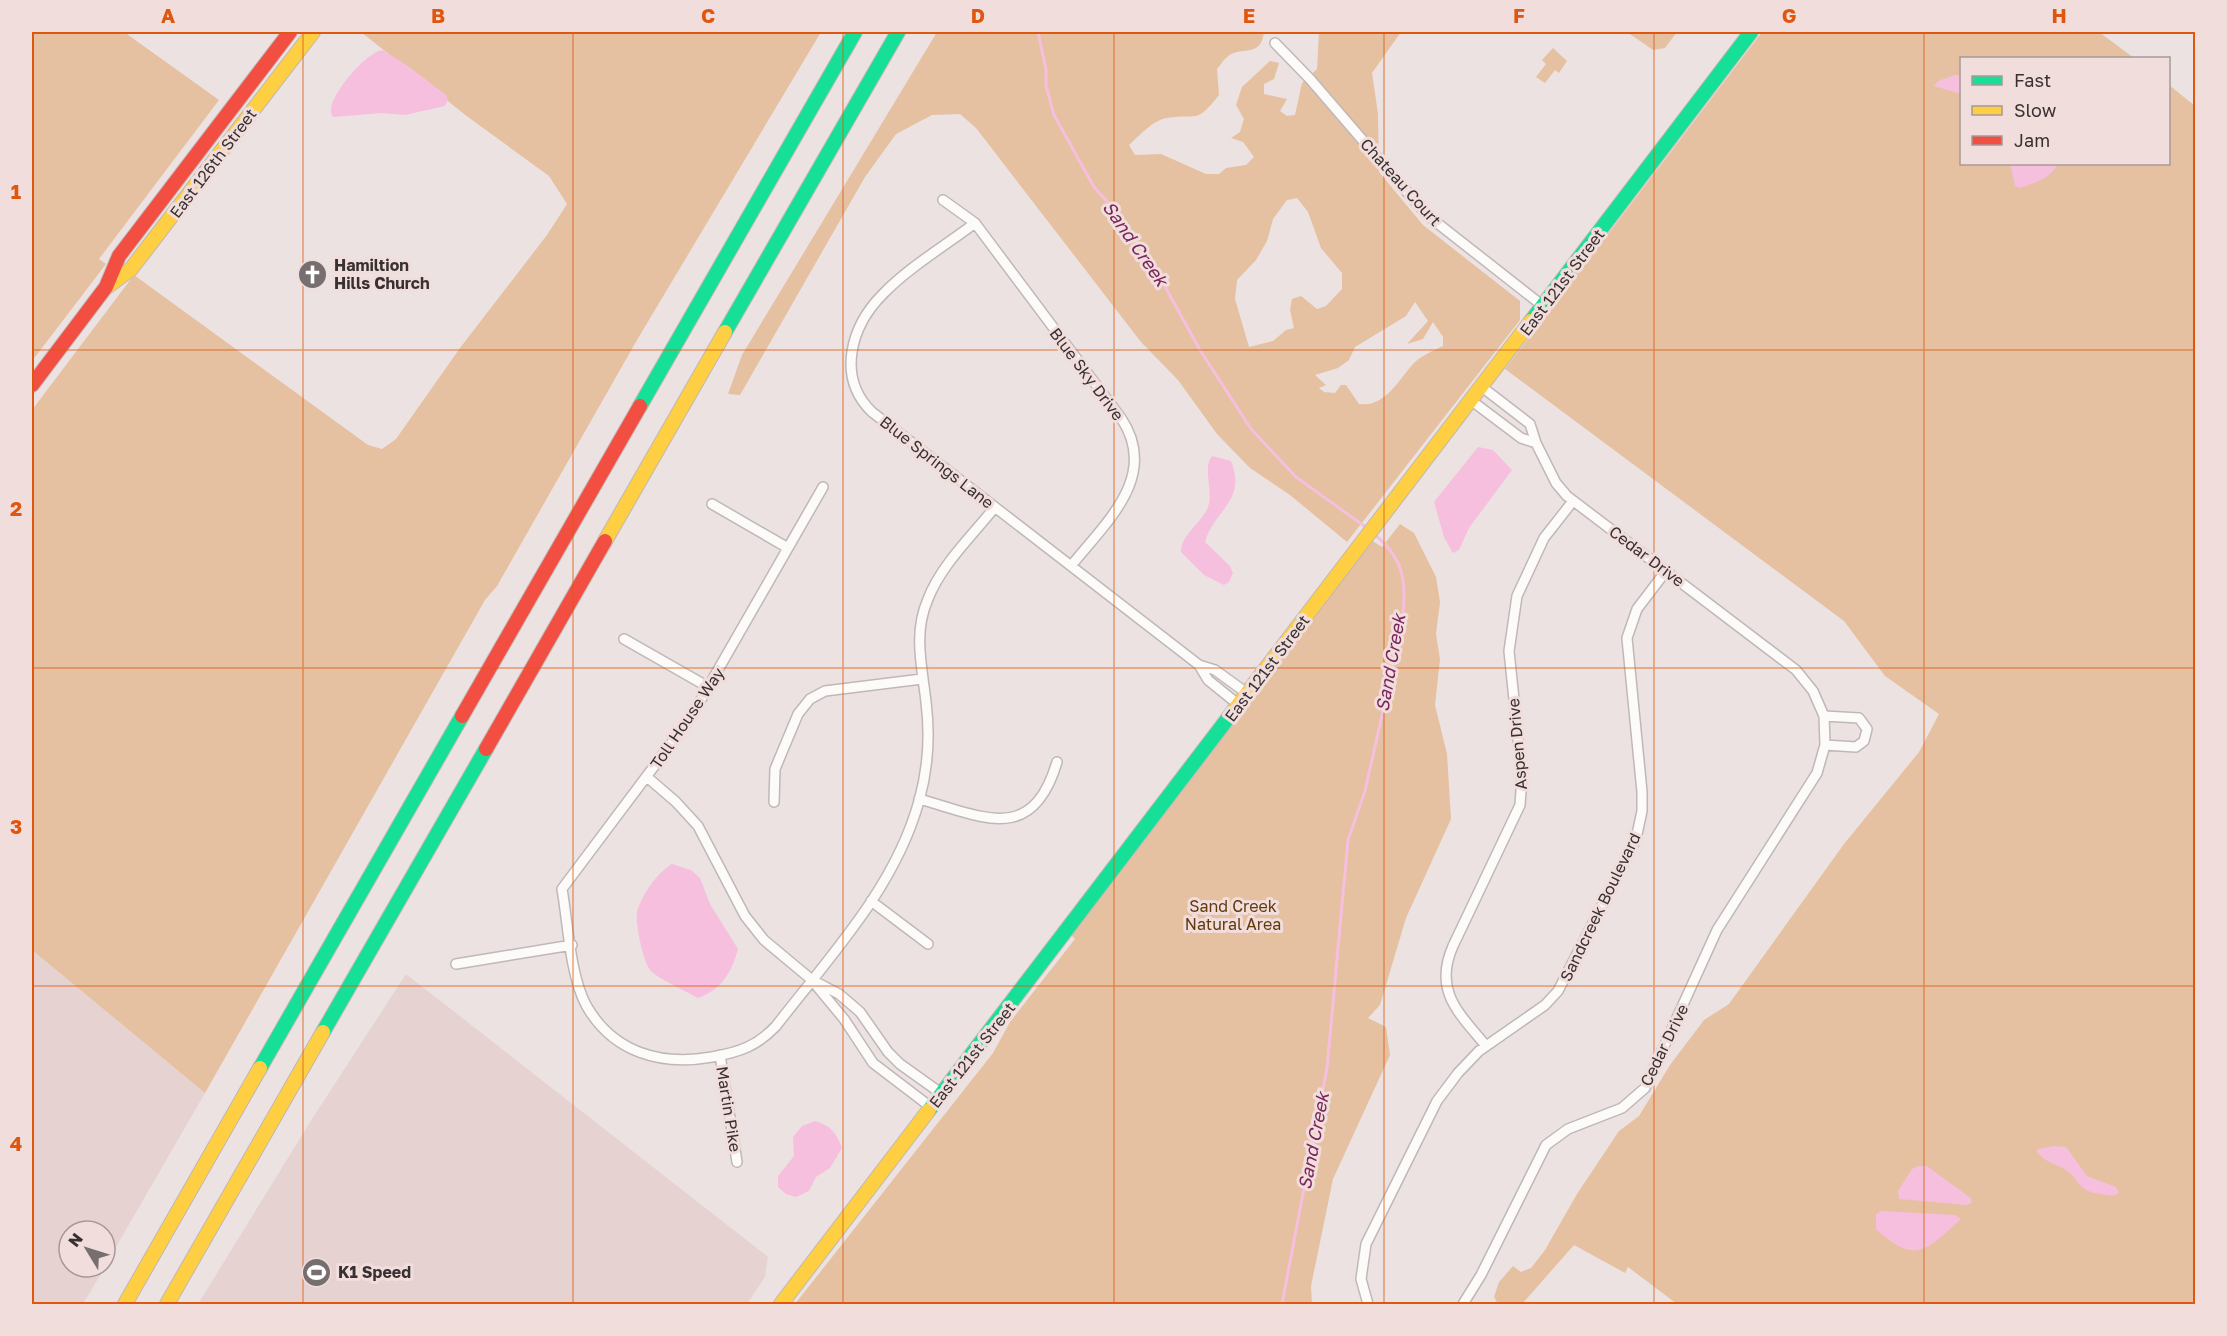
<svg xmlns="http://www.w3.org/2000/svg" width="2227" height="1336" viewBox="0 0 2227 1336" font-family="'Golos Text',sans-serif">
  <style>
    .built { fill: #e6d3d1 }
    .green { fill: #e5c0a1; fill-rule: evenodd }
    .water { fill: #f6bfde }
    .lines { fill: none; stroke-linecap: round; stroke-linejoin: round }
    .stream { stroke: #f6bfde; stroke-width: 3 }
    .street-casing { stroke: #bfb8b7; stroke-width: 12 }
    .fast-casing { stroke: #bfb8b7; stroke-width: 16 }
    .slow-casing { stroke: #bfb8b7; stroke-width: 16 }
    .jam-casing { stroke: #bfb8b7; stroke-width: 16 }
    .street { stroke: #fcfbfa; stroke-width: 9 }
    .fast { stroke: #16e098; stroke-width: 14 }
    .slow { stroke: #ffcf43; stroke-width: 14 }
    .jam { stroke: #f24e42; stroke-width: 14 }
    .grid { fill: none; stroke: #df570e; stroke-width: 1.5; stroke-opacity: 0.55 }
    .labels { text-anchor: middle; stroke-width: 6; stroke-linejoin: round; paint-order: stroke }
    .street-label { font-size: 16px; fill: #383131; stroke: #f1dedc }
    .poi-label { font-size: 16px; font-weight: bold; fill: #383131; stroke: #f1dedc; text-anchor: start }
    .park-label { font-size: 16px; fill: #623a0b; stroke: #f1dedc }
    .water-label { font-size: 18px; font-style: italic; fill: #79255e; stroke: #f1dedc }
    .neatline { fill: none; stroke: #df570e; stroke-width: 2 }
    .grid-label { font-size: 20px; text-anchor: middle; font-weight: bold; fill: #df570e }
  </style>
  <rect width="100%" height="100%" fill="#ece2e1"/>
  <path class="built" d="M 32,950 L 205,1093 L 105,1266 L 105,1231 L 69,1231 L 69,1267 L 105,1267 L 83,1304 L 32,1304 Z
    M 406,974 L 768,1257 L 765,1277 L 747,1304 L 198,1304 L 312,1119 Z"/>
  <path class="green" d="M 32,32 L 124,32 L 219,100 L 99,259 L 106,264 L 32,361 Z
    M 361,32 L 821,32 L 637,340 L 497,586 L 485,600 L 205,1093 L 32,950 L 32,410 L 134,275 L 368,445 L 382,449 L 396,439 L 460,348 L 547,235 L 567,204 L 549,176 L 468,117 Z
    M 937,32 L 1264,32 C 1261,59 1241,45 1227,57 C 1223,60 1220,66 1217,69 L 1219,95 C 1195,125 1199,113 1167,118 C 1153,120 1139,136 1129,145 L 1135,155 L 1161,154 L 1206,174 L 1219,174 L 1226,168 L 1246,165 L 1254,157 L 1243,142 L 1231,138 L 1240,132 L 1244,119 L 1236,105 L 1242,87 L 1270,61 L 1279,63 L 1274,79 L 1264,84 L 1264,94 L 1287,99 L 1280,111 L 1287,116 L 1295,115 L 1302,83 L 1317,69 L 1319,32 L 1401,32 L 1372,73 L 1378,114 L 1379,172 L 1423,225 L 1520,301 L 1520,320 L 1347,542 L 1290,495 L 1250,468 L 1217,434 L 1178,380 L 1141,342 L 976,128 L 960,114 L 932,115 L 896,134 L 865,177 L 740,395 L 728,394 L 742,355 ZM 1297,198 L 1308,212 L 1321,248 L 1342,273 L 1342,289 L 1326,306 L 1317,309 L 1301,296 L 1292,299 L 1290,310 L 1294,328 L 1286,330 L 1273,341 L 1249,347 L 1235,299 L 1237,280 L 1256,260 L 1267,241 L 1273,219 L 1287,200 ZM 1415,302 L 1428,321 L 1407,344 L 1423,339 L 1433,322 L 1443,337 L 1443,346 C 1433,351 1422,355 1414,363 C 1399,379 1385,408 1359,404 L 1346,385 L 1341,385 L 1335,393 L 1324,392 L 1319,388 L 1326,385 L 1315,375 L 1338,368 L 1349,360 L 1355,347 L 1406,316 Z
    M 1627,32 L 1677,32 L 1665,48 L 1653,50 Z
    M 1762,32 L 2099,32 L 2134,58 L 1962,58 L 1962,164 L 2168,164 L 2169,85 L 2195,106 L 2195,1304 L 1677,1304 L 1628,1267 L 1625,1273 L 1574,1245 L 1522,1304 L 1498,1304 L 1494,1297 L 1499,1282 L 1513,1266 L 1521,1272 L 1531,1268 L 1545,1250 L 1577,1194 L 1619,1131 L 1639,1116 L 1670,1065 L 1704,1020 L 1729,1004 L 1844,844 L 1919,752 L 1939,714 L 1885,676 L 1844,621 L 1505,369 Z
    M 1553,48 L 1567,61 L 1559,73 L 1555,70 L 1545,83 L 1536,77 L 1546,64 L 1542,60 Z
    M 1400,524 L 1414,533 L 1436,577 L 1440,602 L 1436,634 L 1440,659 L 1435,705 L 1447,754 L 1451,819 L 1406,918 L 1380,1005 L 1368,1018 L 1386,1027 L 1390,1055 L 1333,1179 L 1311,1286 L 1312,1304 L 795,1304 L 993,1053 L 1010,1022 L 1075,939 L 1071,935 L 1371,540 L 1382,547 Z"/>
  <path class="water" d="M 382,50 L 408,66 L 446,95 L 448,100 L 445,106 L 405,115 L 382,113 L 333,117 C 321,103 366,52 382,50 Z
    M 1955,75 L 1961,75 L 1961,94 L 1934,86 L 1938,81 Z
    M 2010,164 L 2057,164 C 2052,179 2033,183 2019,188 L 2015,186 Z
    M 1478,447 L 1493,450 L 1512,470 L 1469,528 L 1459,550 L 1453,553 L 1444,537 L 1434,502 Z
    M 1212,456 L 1231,461 C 1247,501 1214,510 1205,542 L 1230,566 L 1233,573 L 1229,582 L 1224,585 L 1204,575 L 1181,552 C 1181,534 1202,523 1208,507 C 1214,491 1202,469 1212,456 Z
    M 672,864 L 691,870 L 700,878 L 710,904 L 738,949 C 732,972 721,990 698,998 C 686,991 658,979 650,970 C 643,961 635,923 637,912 C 642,894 657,873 672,864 Z
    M 815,1121 C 831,1126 836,1132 842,1148 L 830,1168 L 816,1177 L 809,1191 L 796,1197 L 786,1194 L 778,1187 L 778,1176 L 794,1156 L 793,1137 L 802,1126 Z
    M 2054,1146 L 2066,1147 L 2087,1176 L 2116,1187 L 2119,1193 C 2112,1197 2108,1195 2100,1194 C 2077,1191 2081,1181 2066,1170 C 2055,1164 2045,1162 2037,1152 L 2037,1149 Z
    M 1919,1166 L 1927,1166 L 1972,1199 L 1971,1203 L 1967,1205 L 1899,1199 L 1898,1191 L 1912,1169 Z
    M 1881,1211 L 1955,1215 L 1961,1219 C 1927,1250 1916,1266 1876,1229 L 1876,1214 Z"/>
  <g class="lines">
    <path class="stream" d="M 1038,32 L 1046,70 L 1046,86 L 1054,115 L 1094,187 L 1112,207 L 1152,263 L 1200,350 L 1251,429 L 1296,477 L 1367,528
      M 1282,1304 L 1327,1068 L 1348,840 L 1365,791 L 1401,631 C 1406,589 1409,562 1374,534"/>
    <defs>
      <path id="street" d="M 1275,43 L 1310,79 L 1427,215 L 1543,306
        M 943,200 L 975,223 L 1121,418 C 1160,476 1106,522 1071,566
        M 975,223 C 945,246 909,267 883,294 C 851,326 836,377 872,412 L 1199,665 L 1215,670 L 1248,694
        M 1472,401 L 1521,438 L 1536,443
        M 823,487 L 691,717 L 562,889 C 568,923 570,975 586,1005 C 613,1053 661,1066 712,1057 C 740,1052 757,1046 776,1026 C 830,956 895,888 919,801 C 928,769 930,734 926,702 C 922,666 913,633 928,599 C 941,565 972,536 995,507
        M 712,504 L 788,548
        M 624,639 L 710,688
        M 1199,665 L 1208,680 L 1239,705
        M 1824,716 L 1859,718 L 1867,729 L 1864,741 L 1856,747 L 1825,745
        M 647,777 L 676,802 L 698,826 L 745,916 L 764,940 L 812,980 L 839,994 L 860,1012 L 888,1052 L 900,1064 L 942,1094
        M 919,799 C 982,816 1032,846 1057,762
        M 774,802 L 775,769 L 798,714 L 810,699 L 825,691 L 922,679
        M 871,901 L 928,944
        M 456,964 L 572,945
        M 815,984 L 844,1019 L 873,1063 L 932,1108
        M 1486,1046 C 1459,1013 1433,991 1453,946 L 1520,805 L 1522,777 L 1509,651 L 1517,596 L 1544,538 L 1573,501
        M 720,1055 L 737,1162
        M 1368,1304 L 1361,1279 L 1366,1244 L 1437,1101 L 1458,1073 L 1479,1051 L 1545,1005 L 1558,991 L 1636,839 L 1642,811 L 1642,792 L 1627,638 L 1637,609 L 1666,571
        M 1463,1304 L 1481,1275 L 1546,1145 L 1568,1129 L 1622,1108 L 1645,1088 L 1717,930 L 1817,773 L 1825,745 L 1824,716 L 1813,691 L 1796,670 L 1567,496 L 1556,483 L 1536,443 L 1530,424 L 1482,387"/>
      <path id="fast" d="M 1531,321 L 1751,32
        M 725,332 L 898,32
        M 640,406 L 855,32
        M 323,1032 L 486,749
        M 260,1068 L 462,716
        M 929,1110 L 1235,709"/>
      <path id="slow" d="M 108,286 L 131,269 L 313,32
        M 605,541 L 725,332
        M 1235,709 L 1531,321
        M 125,1304 L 260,1068
        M 167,1304 L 323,1032
        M 781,1304 L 929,1110"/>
      <path id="jam" d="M 32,385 L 106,287 L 119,256 L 290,32
        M 462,716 L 640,406
        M 486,749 L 605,541"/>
    </defs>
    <use href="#street" class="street-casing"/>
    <use href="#fast" class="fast-casing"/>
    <use href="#slow" class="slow-casing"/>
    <use href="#jam" class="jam-casing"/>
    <use href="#street" class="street"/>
    <use href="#fast" class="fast"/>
    <use href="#slow" class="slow"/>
    <use href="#jam" class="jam"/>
  </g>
  <path class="grid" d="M 303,32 L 303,1304M 573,32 L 573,1304M 843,32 L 843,1304M 1114,32 L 1114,1304M 1384,32 L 1384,1304M 1654,32 L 1654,1304M 1924,32 L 1924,1304M 32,350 L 2196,350M 32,668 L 2196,668M 32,986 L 2196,986"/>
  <defs>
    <symbol id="church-disc" viewBox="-11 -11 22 22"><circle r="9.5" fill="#776f6f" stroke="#f1dedc"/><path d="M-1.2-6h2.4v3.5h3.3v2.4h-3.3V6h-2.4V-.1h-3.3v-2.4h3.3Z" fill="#fff"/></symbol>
    <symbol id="stadium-disc" viewBox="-11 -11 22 22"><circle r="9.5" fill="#776f6f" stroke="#f1dedc"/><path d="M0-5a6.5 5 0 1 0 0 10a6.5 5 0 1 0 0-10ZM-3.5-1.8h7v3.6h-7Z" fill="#fff"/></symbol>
  </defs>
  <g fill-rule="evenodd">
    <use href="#church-disc" x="296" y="258" width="33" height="33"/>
    <use href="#stadium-disc" x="300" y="1256" width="33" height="33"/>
  </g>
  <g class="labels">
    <g class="street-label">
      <text transform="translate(213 163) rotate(-53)" y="6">East 126th Street</text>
      <text transform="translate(1401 182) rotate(48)" y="6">Chateau Court</text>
      <text transform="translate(1562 282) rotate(-53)" y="6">East 121st Street</text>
      <text transform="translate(1087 374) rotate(53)" y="6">Blue Sky Drive</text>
      <text transform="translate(937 462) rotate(38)" y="6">Blue Springs Lane</text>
      <text transform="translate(1647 556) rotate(37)" y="6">Cedar Drive</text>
      <text transform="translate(1267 668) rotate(-53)" y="6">East 121st Street</text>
      <text transform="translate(687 718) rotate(-56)" y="6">Toll House Way</text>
      <text transform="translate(1517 744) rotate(-95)" y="6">Aspen Drive</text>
      <text transform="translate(1600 907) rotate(-64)" y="6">Sandcreek Boulevard</text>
      <text transform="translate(1664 1045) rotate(-64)" y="6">Cedar Drive</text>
      <text transform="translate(972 1055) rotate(-52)" y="6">East 121st Street</text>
      <text transform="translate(729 1109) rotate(81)" y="6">Martin Pike</text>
    </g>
    <g class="poi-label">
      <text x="334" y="271">Hamiltion<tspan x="334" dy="18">Hills Church</tspan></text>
      <text x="338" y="1278">K1 Speed</text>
    </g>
    <g class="park-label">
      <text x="1233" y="912">Sand Creek<tspan x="1233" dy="18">Natural Area</tspan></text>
    </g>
    <g class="water-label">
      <text transform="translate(1135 244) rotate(55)" y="6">Sand Creek</text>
      <text transform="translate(1391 663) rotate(-80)" y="6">Sand Creek</text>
      <text transform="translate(1314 1141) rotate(-79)" y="6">Sand Creek</text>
    </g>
  </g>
  <rect width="2227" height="1336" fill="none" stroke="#f1dedc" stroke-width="66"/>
  <rect x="1960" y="57" width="210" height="108" fill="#f1dedc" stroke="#a79998" stroke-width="1.5"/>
  <rect x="1972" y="76" width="30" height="9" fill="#16e098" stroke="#a79998" stroke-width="1.5"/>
  <text x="2014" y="87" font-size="18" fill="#383131">Fast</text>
  <rect x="1972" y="106" width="30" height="9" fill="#ffcf43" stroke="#a79998" stroke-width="1.5"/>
  <text x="2014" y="117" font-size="18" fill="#383131">Slow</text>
  <rect x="1972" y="136" width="30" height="9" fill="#f24e42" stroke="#a79998" stroke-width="1.5"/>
  <text x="2014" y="147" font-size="18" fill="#383131">Jam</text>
  <g transform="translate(87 1249) rotate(308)"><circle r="28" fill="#f1dedc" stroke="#a79998" stroke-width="1.5"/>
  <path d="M0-4.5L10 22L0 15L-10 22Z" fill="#776f6f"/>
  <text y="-9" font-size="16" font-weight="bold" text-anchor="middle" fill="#383131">N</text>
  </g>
  <rect x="33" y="33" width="2161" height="1270" class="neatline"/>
  <g class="grid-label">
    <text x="168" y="23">A</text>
    <text x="438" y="23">B</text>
    <text x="708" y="23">C</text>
    <text x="978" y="23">D</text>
    <text x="1249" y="23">E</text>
    <text x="1519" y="23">F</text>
    <text x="1789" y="23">G</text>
    <text x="2059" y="23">H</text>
    <text x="16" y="199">1</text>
    <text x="16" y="516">2</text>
    <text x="16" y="834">3</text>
    <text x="16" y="1151">4</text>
  </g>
</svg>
